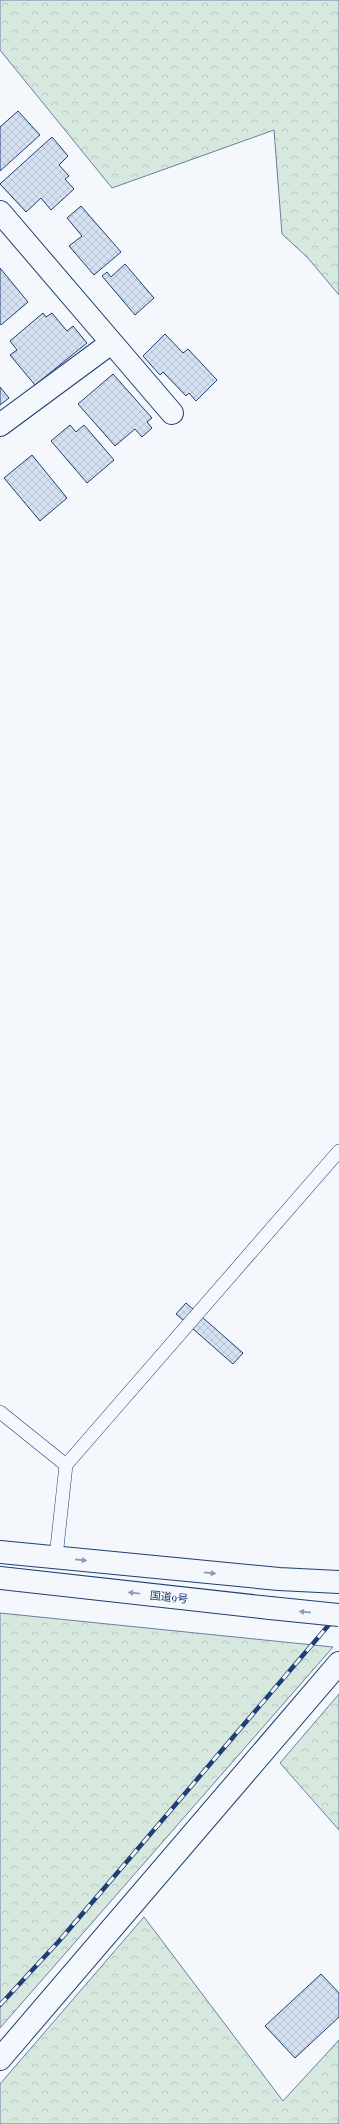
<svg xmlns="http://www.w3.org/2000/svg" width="339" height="2124" viewBox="0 0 339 2124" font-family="'Playfair Display','Noto Sans JP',serif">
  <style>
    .forest { fill: url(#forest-crowns); stroke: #687fa3 }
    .building { fill: url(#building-cross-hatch); stroke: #1d3f73 }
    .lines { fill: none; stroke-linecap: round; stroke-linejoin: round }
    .lane-casing { stroke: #1d3f73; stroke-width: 14 }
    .street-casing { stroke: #1d3f73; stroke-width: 24 }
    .highway-casing { stroke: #1d3f73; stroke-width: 24 }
    .lane { stroke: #f4f7fb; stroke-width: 13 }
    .street { stroke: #f4f7fb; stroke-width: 22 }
    .highway { stroke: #f4f7fb; stroke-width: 22 }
    .rail-casing { stroke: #1d3f73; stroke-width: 4.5 }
    .rail { stroke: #f4f7fb; stroke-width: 3; stroke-dasharray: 9; stroke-linecap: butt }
    .highway-bridge-casing { stroke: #1d3f73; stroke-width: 24; stroke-linecap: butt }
    .highway-bridge { stroke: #f4f7fb; stroke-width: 22 }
    .oneway { fill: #889bb7 }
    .labels { text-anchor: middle; stroke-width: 3; stroke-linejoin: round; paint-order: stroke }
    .street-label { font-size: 11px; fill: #1d3f73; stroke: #f4f7fb }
  </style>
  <defs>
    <pattern id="forest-crowns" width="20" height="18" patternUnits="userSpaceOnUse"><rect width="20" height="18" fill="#d7e8df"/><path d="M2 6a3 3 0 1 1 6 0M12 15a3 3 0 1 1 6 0" fill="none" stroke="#b8c8c3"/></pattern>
    <pattern id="building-cross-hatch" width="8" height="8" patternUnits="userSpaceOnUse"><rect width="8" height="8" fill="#d5e0f0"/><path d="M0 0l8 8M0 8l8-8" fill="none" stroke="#b6c1d1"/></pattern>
  </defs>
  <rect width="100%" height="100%" fill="#f4f7fb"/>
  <path class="forest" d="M 0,0 L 339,0 L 339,295 L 307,257 L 282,234 L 274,130 L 112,188 L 0,50 Z
    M 0,1613 L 333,1647 L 0,2028 Z
    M 339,1694 L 339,1830 L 280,1763 Z
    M 144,1917 L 283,2101 L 339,2040 L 339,2124 L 0,2124 L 0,2084 Z"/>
  <path class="building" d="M 18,111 L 40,135 L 0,171 L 0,127 Z
    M 52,137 L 68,156 L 59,165 L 69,176 L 65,179 L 74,189 L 51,210 L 41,198 L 26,212 L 0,184 Z
    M 81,206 L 121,252 L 94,275 L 69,246 L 82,236 L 67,218 Z
    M 125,264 L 154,298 L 135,315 L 102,276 L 107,272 L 111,277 Z
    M 0,268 L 28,302 L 1,325 L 0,323 Z
    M 43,313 L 46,317 L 52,313 L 67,331 L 73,326 L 87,343 L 35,385 L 10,355 L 17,350 L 10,341 Z
    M 165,334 L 183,353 L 188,349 L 217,380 L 196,401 L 189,393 L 186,396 L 163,372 L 160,375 L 143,356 Z
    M 113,374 L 152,418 L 147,422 L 152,428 L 142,437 L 135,429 L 115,446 L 78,404 Z
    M 0,387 L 9,398 L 0,405 Z
    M 70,425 L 76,432 L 84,425 L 114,460 L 87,483 L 51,441 Z
    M 32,455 L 67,498 L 40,521 L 4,478 Z
    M 186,1303 L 243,1353 L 233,1364 L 176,1314 Z
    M 321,1974 L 339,1993 L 339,2017 L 295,2058 L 265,2026 Z"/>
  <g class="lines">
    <defs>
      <path id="lane" d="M 0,1412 L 66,1465
        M 56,1557 L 66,1465 L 339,1151"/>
      <path id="street" d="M 0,212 L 172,413
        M 0,425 L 111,343
        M 0,2059 L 339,1663"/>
      <path id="highway" d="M 0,1552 L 279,1579 L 339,1582
        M 0,1578 L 270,1608"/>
    </defs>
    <use href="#lane" class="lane-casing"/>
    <use href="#street" class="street-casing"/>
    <use href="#highway" class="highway-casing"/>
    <use href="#lane" class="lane"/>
    <use href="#street" class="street"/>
    <use href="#highway" class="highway"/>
    <defs>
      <path id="rail" d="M 0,2005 L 60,1940 L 339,1613"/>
    </defs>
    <use href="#rail" class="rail-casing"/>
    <use href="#rail" class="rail"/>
    <defs>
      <path id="highway-bridge" d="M 270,1608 L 339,1615"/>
    </defs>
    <use href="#highway-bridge" class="highway-bridge-casing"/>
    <use href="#highway-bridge" class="highway-bridge"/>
  </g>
  <defs><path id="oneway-solid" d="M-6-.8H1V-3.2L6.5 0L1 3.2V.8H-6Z"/></defs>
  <g class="oneway">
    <use href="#oneway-solid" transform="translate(81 1560) rotate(6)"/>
    <use href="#oneway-solid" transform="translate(210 1573) rotate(6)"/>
    <use href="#oneway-solid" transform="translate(134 1593) rotate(-174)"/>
    <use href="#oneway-solid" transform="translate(305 1612) rotate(-174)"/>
  </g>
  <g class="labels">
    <g class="street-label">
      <text transform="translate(169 1597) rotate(6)" y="4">国道9号</text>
    </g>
  </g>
</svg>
